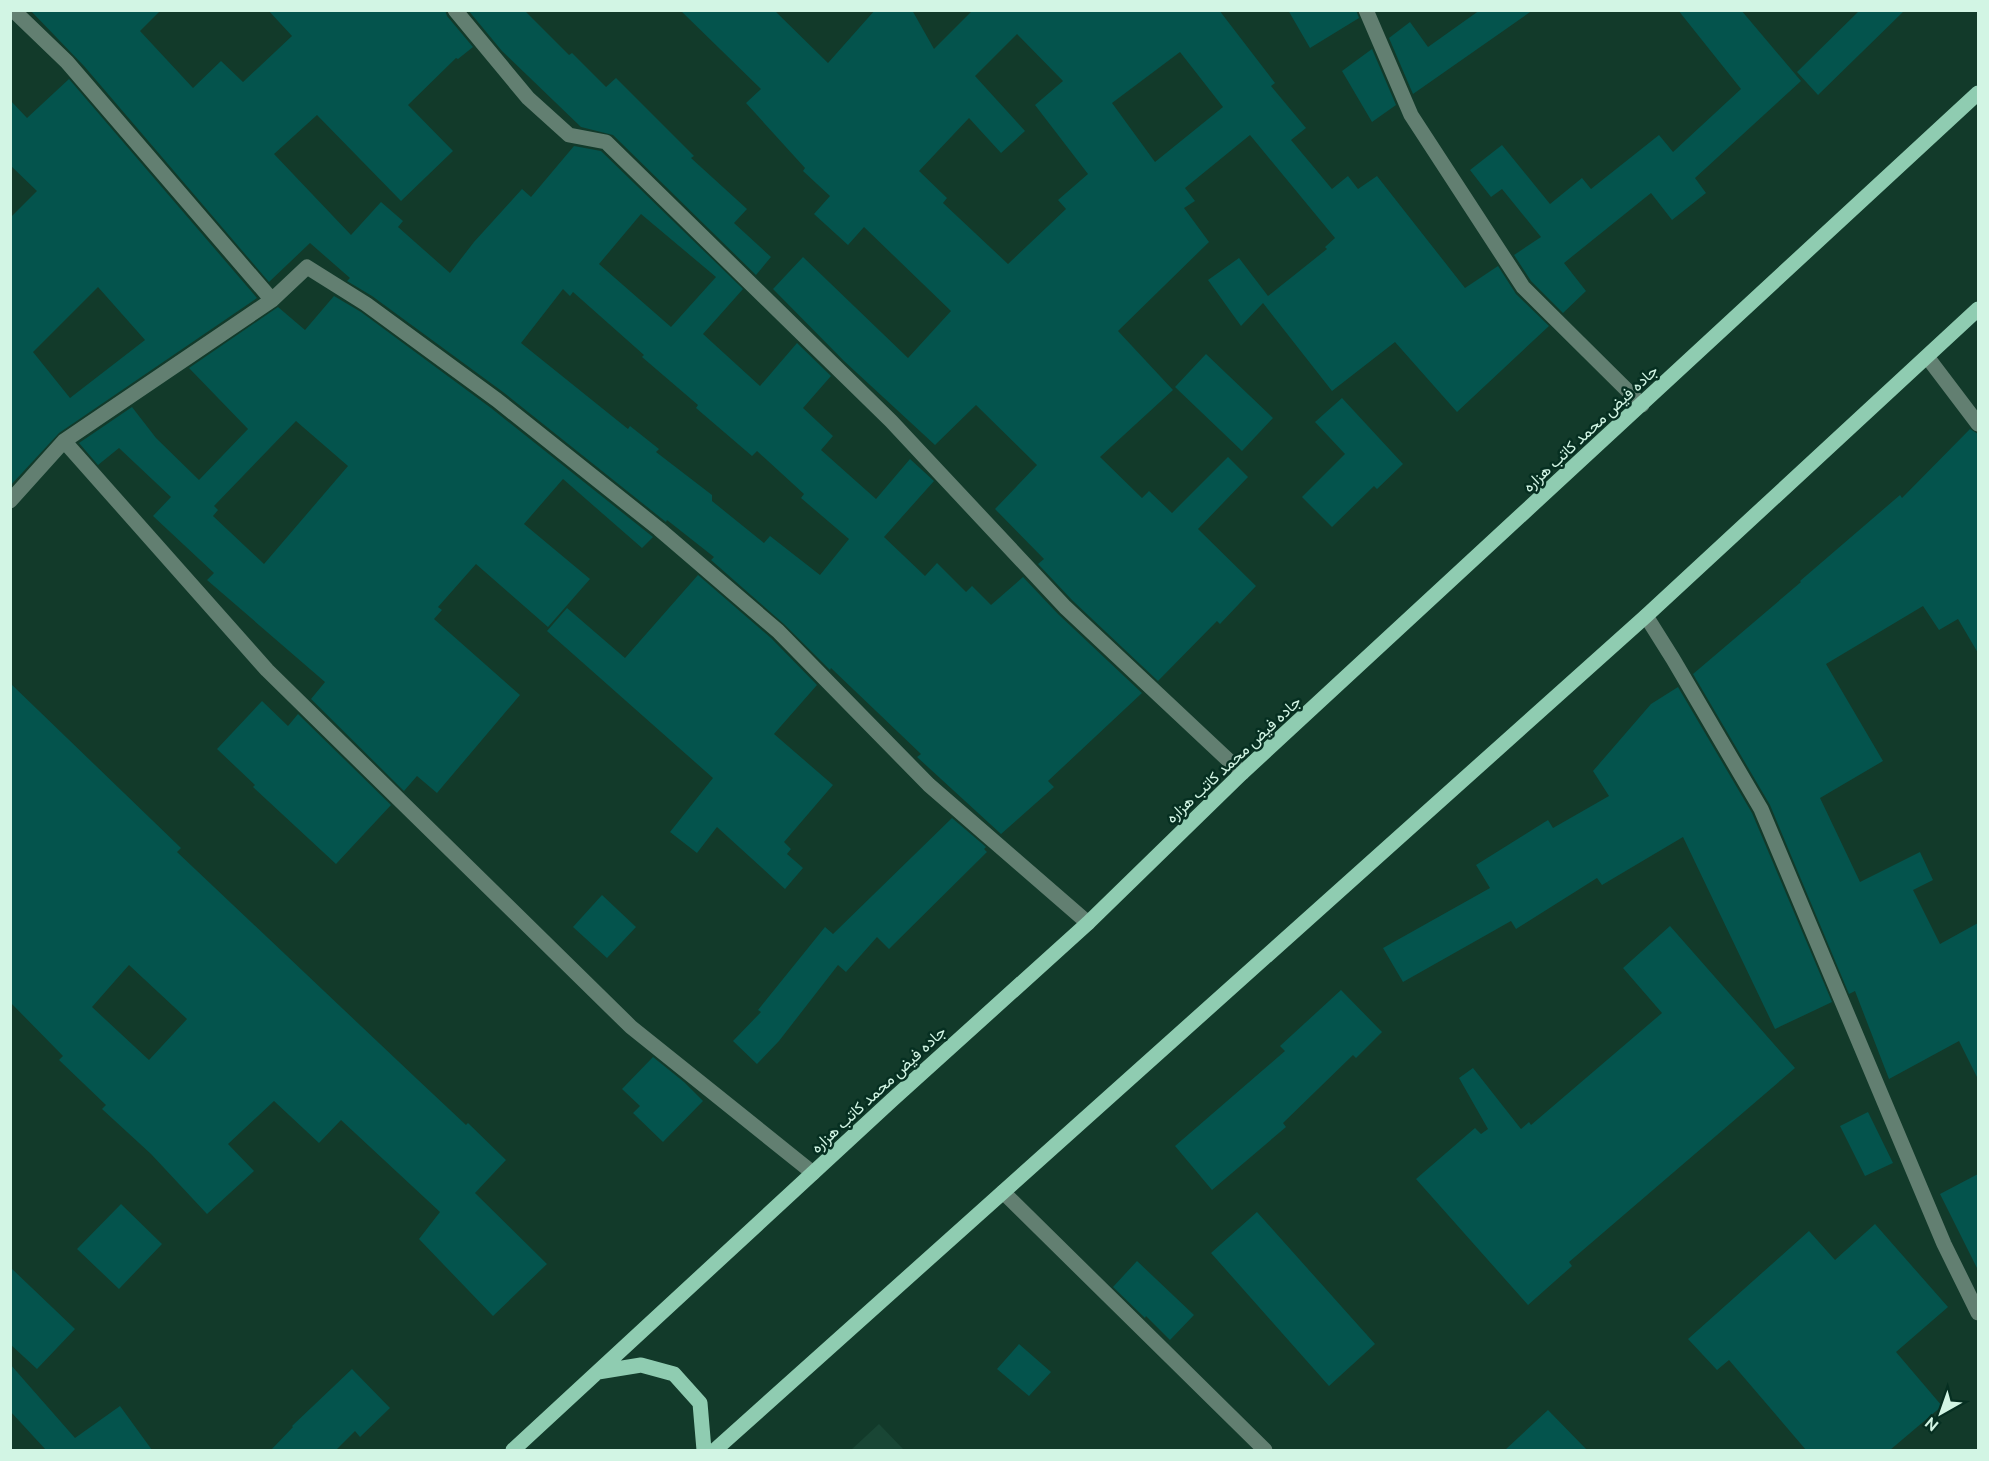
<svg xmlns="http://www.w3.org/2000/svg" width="1989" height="1461" viewBox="0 0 1989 1461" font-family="Ubuntu,Vazirmatn,sans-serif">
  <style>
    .built { fill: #194635 }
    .building { fill: #04544d; fill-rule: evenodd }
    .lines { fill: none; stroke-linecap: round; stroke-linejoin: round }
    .minor { stroke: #627f71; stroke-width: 15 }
    .major { stroke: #8fccb1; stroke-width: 15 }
    .labels { text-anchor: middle; stroke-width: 5; stroke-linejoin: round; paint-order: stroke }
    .street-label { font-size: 16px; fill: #d2f5e4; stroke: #062f21 }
  </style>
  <rect width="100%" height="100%" fill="#123a2a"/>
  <path class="built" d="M 879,1424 L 904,1450 L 851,1450 Z"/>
  <path class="building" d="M 30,10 L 161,10 L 140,31 L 193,88 L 221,61 L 243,82 L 292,36 L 268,10 L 445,10 L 447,16 L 473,47 L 458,59 L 456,58 L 408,105 L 453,151 L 401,201 L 317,115 L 274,154 L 351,235 L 381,202 L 403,221 L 398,227 L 450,273 L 474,242 L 522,189 L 531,197 L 574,146 L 601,151 L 743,289 L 703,334 L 760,386 L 797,343 L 831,376 L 803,408 L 833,436 L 821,450 L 876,499 L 910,459 L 934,481 L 884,537 L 925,576 L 937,563 L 966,592 L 972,586 L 991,605 L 1023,577 L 1058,614 L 1142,693 L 1048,781 L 1054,787 L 1001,834 L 917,757 L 921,754 L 831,668 L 830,670 L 784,624 L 711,560 L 714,557 L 667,520 L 666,522 L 503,392 L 372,296 L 347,281 L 350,278 L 310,243 L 269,282 L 84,66 ZM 641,214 L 716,277 L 671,327 L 599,264 ZM 563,289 L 570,296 L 573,292 L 644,355 L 642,357 L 698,405 L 696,408 L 752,456 L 757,451 L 804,494 L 801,498 L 849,539 L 820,575 L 770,536 L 764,543 L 712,501 L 712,495 L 656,452 L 659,449 L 630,426 L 628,429 L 521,343 Z
    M 468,10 L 524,10 L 569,55 L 572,53 L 606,87 L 616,78 L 694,156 L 691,158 L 747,209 L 734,223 L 771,257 L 756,275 L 613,135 L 581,127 L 502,51 Z
    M 680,10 L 774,10 L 828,63 L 875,10 L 912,10 L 934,49 L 973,10 L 1219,10 L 1275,83 L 1271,86 L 1306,128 L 1291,140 L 1332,189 L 1348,176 L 1358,189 L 1377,176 L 1465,288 L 1498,266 L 1516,294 L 1549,326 L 1457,412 L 1395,342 L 1332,391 L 1263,303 L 1241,326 L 1208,280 L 1239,258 L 1268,296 L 1327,249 L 1325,247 L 1335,238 L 1250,135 L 1185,188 L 1195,201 L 1184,208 L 1209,242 L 1118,331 L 1173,390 L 1100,457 L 1142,498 L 1149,491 L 1172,513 L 1228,457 L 1248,477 L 1198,529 L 1256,586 L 1220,624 L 1217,621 L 1158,681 L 1072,600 L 1038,564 L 1044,559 L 995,509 L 1037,465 L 976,405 L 935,445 L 844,361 L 773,289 L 803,257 L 908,358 L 951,311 L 864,227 L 848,245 L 814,214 L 830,196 L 803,171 L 805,168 L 746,103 L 761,89 ZM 1017,34 L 1063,81 L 1035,105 L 1088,174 L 1058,200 L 1066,209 L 1008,264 L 943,203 L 947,198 L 919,171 L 969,118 L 1001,153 L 1025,131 L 975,76 ZM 1180,52 L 1223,107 L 1155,162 L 1112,103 Z
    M 1288,10 L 1356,10 L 1359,18 L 1310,48 Z
    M 1480,10 L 1533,10 L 1413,94 L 1389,38 L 1410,22 L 1428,47 Z
    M 1678,10 L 1741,10 L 1801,81 L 1695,178 L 1706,193 L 1672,220 L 1651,193 L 1564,263 L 1586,291 L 1563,313 L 1531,281 L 1514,255 L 1541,237 L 1502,189 L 1491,197 L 1470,170 L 1502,145 L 1550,204 L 1582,178 L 1591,189 L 1659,135 L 1673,152 L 1741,89 Z
    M 1860,10 L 1905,10 L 1818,95 L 1797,72 Z
    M 1372,49 L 1396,105 L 1372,122 L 1342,71 Z
    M 69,79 L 257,298 L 59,433 L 10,486 L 10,218 L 37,191 L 10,165 L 10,100 L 27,118 ZM 98,287 L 145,340 L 70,398 L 33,352 Z
    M 334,296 L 361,312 L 491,408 L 653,537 L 642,548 L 563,479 L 524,524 L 590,579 L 548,627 L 476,564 L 438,607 L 442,610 L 434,619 L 520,695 L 437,793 L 417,776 L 404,791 L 311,699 L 325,682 L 207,580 L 214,573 L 153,516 L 171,497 L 119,448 L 98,465 L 79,443 L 132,407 L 156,438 L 199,480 L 248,429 L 189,368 L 278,307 L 305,330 ZM 296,421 L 348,466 L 264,564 L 213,516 L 218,510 L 214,506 Z
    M 1206,354 L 1273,418 L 1242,451 L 1175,387 Z
    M 1342,398 L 1403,464 L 1377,489 L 1374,486 L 1332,527 L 1302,497 L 1345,454 L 1315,422 Z
    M 1970,429 L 1978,434 L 1978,653 L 1958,619 L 1939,630 L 1923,606 L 1826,664 L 1883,761 L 1820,798 L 1860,882 L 1920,852 L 1933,880 L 1913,890 L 1940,944 L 1978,923 L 1978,1079 L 1959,1041 L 1889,1079 L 1855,991 L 1849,994 L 1770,805 L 1693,674 L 1801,582 L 1800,581 L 1900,495 L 1902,498 Z
    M 698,575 L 771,638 L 817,685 L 774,734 L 833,785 L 784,842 L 791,849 L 787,854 L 803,868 L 785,889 L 717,827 L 697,853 L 670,832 L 713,778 L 547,631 L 567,608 L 625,658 Z
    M 10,683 L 181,848 L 177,852 L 417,1079 L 466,1125 L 468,1123 L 506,1160 L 475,1193 L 547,1264 L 493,1316 L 419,1239 L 440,1212 L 341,1120 L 319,1143 L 274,1101 L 228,1144 L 254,1171 L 207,1214 L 151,1154 L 102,1109 L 106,1105 L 59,1060 L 63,1056 L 10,1002 ZM 129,965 L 187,1019 L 149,1060 L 92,1007 Z
    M 1678,687 L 1752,813 L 1832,1002 L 1775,1029 L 1683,837 L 1602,885 L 1597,878 L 1516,929 L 1511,921 L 1403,982 L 1383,948 L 1490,888 L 1476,865 L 1548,820 L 1553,828 L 1609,796 L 1593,771 L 1651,704 Z
    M 262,701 L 288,726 L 298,714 L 391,805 L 336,864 L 253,787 L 255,785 L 217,749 Z
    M 952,818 L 986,847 L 984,849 L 987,852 L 889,949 L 877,937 L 846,972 L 838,965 L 779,1041 L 757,1064 L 733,1041 L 761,1012 L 758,1010 L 825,927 L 833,934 Z
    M 602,895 L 636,927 L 607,958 L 573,927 Z
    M 1670,926 L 1795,1068 L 1569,1262 L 1572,1266 L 1528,1305 L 1416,1179 L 1475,1128 L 1481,1134 L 1488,1129 L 1459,1078 L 1473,1068 L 1521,1129 L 1529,1122 L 1531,1125 L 1662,1013 L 1623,968 Z
    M 1341,990 L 1382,1032 L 1356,1058 L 1353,1055 L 1283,1123 L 1286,1127 L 1212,1190 L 1175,1146 L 1285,1051 L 1280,1046 Z
    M 653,1057 L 684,1082 L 703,1101 L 663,1142 L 633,1113 L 640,1106 L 622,1089 Z
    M 1868,1112 L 1893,1163 L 1865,1176 L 1840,1126 Z
    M 1978,1174 L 1978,1270 L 1940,1194 Z
    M 121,1204 L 162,1244 L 119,1289 L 77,1249 Z
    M 1257,1212 L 1375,1344 L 1329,1386 L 1211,1253 Z
    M 1875,1224 L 1948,1307 L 1896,1352 L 1942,1406 L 1890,1450 L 1806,1450 L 1729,1360 L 1717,1370 L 1688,1339 L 1809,1231 L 1835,1260 Z
    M 1137,1261 L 1194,1315 L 1170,1340 L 1146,1316 L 1145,1318 L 1113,1287 Z
    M 10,1267 L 75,1329 L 37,1369 L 10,1344 Z
    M 1019,1344 L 1051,1372 L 1029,1396 L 997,1369 Z
    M 10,1364 L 75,1438 L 120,1406 L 152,1450 L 46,1450 L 10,1411 Z
    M 352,1369 L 390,1408 L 360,1437 L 355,1431 L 336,1450 L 271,1450 L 293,1427 L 292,1426 Z
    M 1548,1410 L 1587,1450 L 1505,1450 Z"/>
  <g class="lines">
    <path class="minor" d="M 13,10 L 67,62 L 272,300
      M 455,10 L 528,98 L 569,135 L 606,142 L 891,421 L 1065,607 L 1242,773
      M 1366,10 L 1411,115 L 1523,287 L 1642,405
      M 1928,358 L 1978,424
      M 64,441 L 267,670 L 631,1027 L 813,1173
      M 10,501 L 64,441 L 272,300 L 307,267 L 366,304 L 497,400 L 659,529 L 778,631 L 929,785 L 1088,923
      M 1646,616 L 1673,659 L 1761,809 L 1944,1244 L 1978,1313
      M 1003,1192 L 1265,1450"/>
    <path class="major" d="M 598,1372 L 641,1365 L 674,1374 L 700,1403 L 704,1450
      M 513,1450 L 892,1100 L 1088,923 L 1242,773 L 1978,93
      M 715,1450 L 1646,616 L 1978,309"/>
  </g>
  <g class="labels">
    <g class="street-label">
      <text transform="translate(1590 428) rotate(-43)" y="6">جاده فیض محمد کاتب هزاره</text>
      <text transform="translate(1233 759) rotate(-43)" y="6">جاده فیض محمد کاتب هزاره</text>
      <text transform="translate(878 1089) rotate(-43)" y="6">جاده فیض محمد کاتب هزاره</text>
    </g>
  </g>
  <rect width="1989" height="1461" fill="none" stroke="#d2f5e4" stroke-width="24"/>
  <g transform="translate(1941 1413) rotate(220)" stroke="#062f21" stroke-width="4.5" paint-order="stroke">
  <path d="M0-4.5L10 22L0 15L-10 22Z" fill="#d2f5e4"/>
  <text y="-9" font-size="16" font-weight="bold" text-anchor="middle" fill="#d2f5e4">N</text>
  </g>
</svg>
